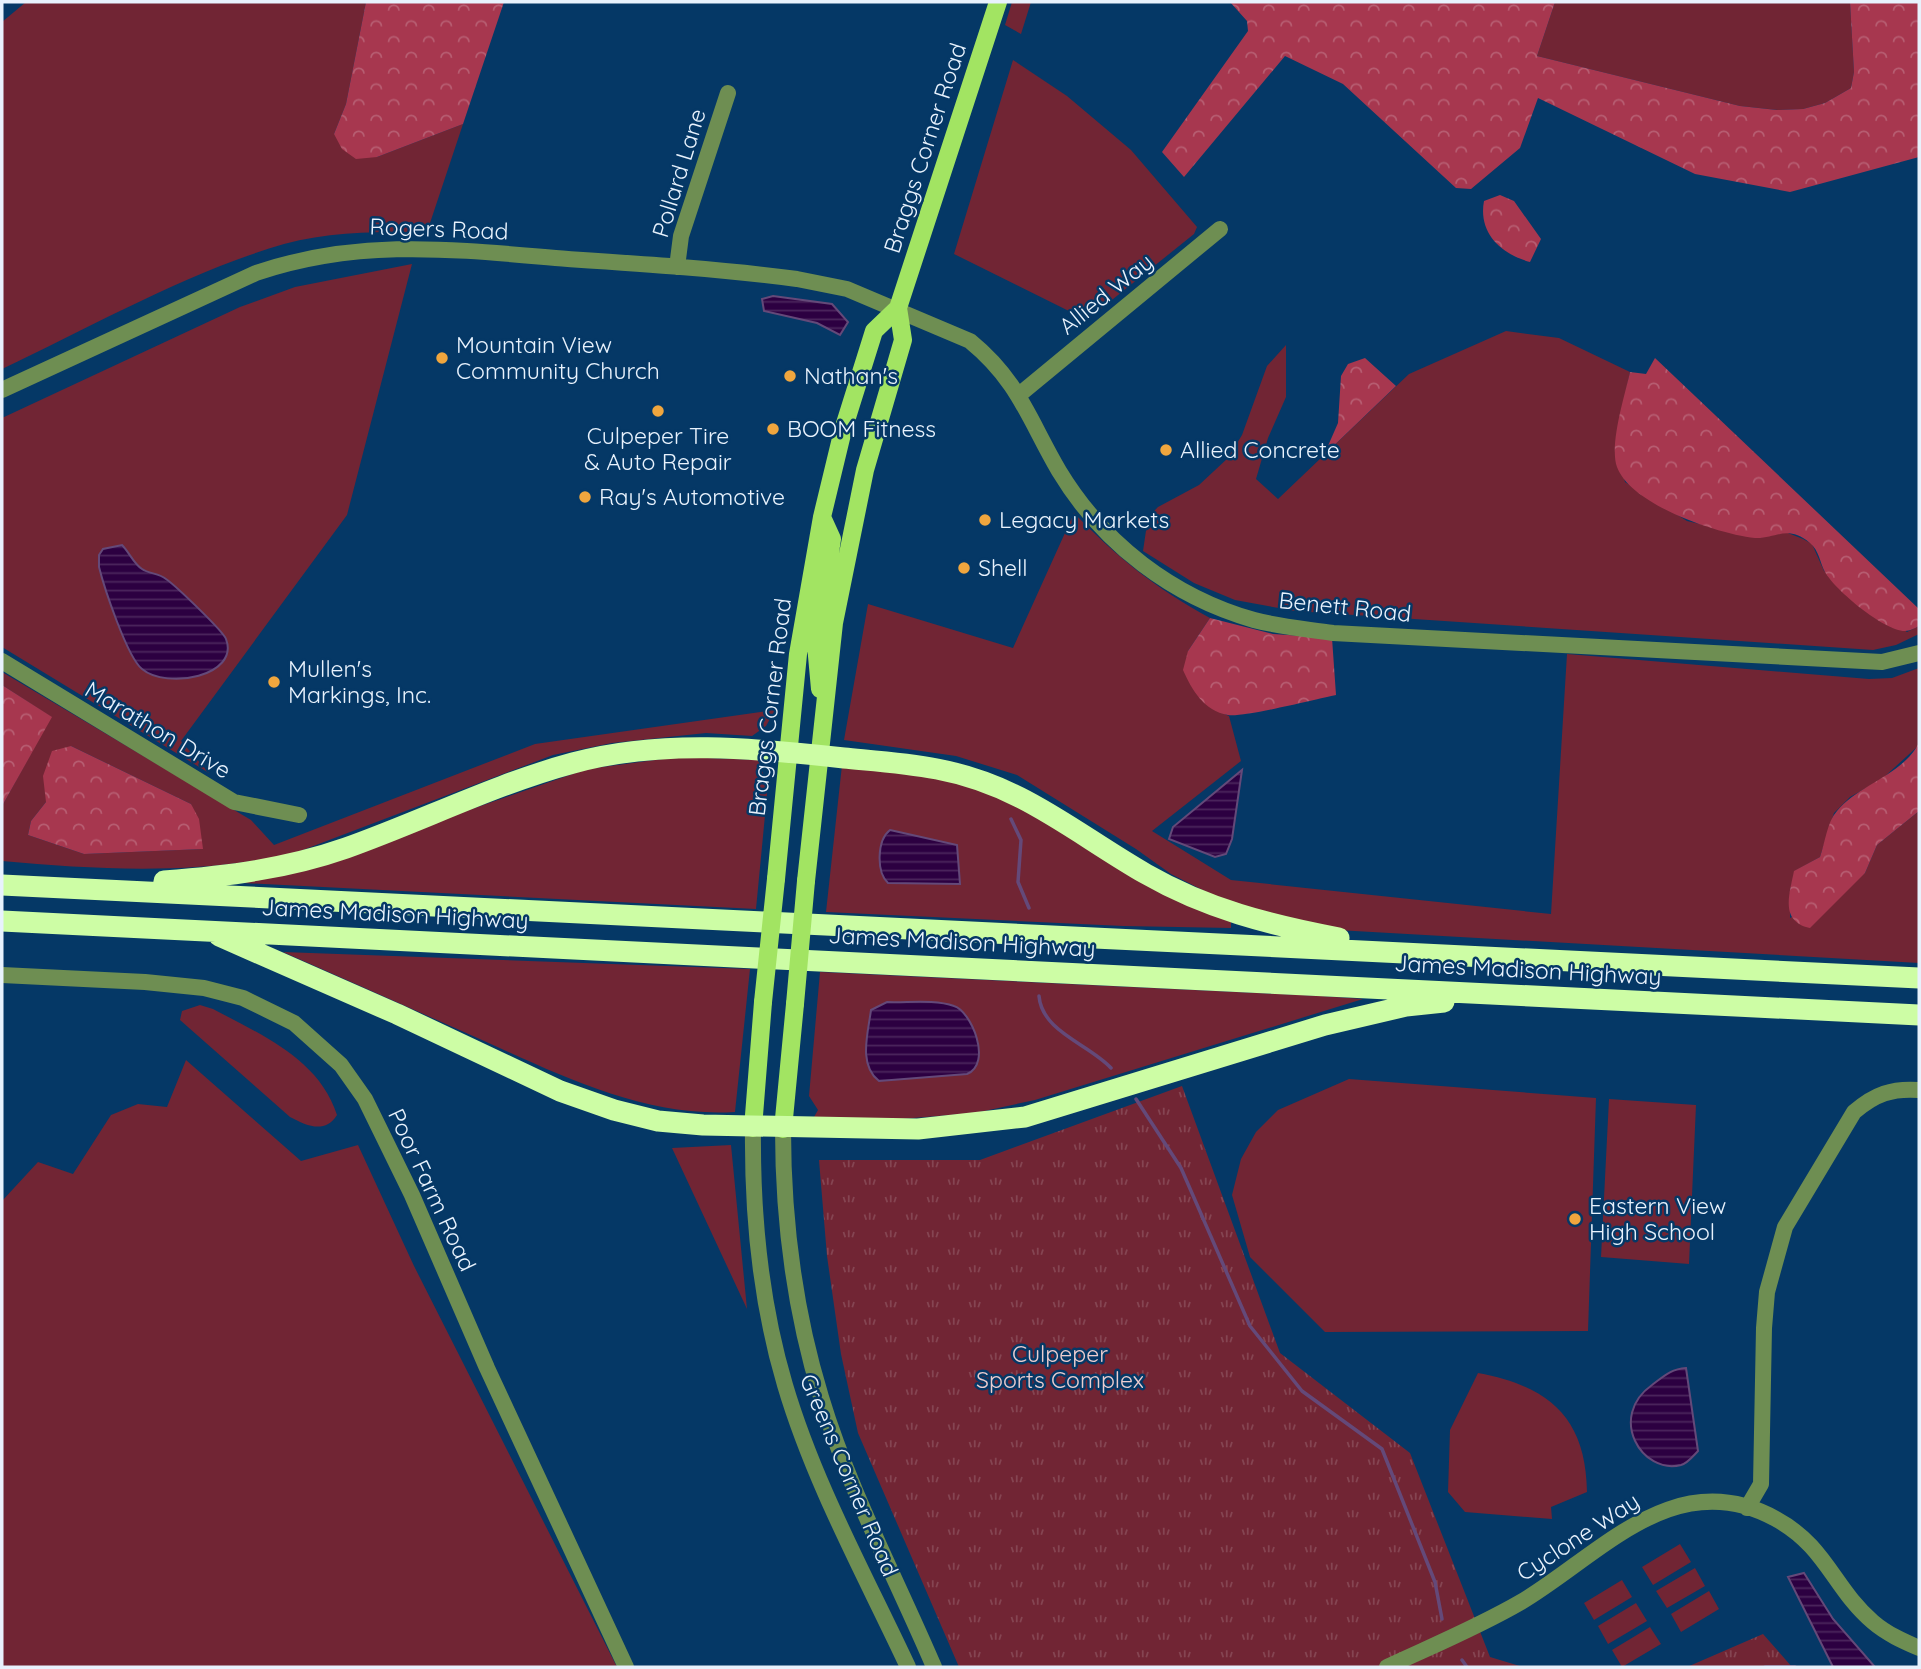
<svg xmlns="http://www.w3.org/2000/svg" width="1921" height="1669" viewBox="0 0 1921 1669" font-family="Quicksand,sans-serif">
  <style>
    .grass { fill: #712534; fill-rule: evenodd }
    .forest { fill: url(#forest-crowns) }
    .park { fill: url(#park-tufts) }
    .water { fill: url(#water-rules); stroke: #644979; stroke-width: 2 }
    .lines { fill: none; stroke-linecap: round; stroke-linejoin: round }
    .stream { stroke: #644979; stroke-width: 3.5 }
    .minor { stroke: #6e8e52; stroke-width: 16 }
    .major { stroke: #a2e462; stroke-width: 18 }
    .highway { stroke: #cdfda5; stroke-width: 21 }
    .major-bridge { stroke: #a2e462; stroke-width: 18 }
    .poi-dot { fill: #f0a63e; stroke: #053866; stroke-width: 2.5 }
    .labels { text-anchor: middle; stroke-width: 5; stroke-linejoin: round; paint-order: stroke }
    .street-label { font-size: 23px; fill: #e8f2fd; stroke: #053866 }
    .poi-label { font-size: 23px; fill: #e8f2fd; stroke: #053866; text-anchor: start }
    .park-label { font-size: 23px; fill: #eccdcf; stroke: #053866 }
  </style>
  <defs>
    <pattern id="forest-crowns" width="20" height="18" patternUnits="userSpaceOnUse" patternTransform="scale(1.75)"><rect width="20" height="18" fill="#a7374f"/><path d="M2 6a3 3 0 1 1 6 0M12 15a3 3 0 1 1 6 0" fill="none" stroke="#b75e72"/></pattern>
    <pattern id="park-tufts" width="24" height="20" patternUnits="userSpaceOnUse" patternTransform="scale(1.75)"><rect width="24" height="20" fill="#712534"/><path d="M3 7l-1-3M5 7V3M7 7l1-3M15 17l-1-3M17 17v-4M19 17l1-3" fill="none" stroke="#854552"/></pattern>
    <pattern id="water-rules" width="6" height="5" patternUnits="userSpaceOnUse" patternTransform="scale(1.75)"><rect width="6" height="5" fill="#2c0041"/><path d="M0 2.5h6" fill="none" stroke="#4b265d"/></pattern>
  </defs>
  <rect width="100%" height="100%" fill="#053866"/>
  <path class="grass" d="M 26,2 L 366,2 L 346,104 L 334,134 L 377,157 L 463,124 L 427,232 C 379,232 331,231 284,244 C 188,272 93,326 2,369 L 2,22 Z
    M 1012,2 L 1031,2 L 1021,34 L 1005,25 Z
    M 1555,2 L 1850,2 L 1854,72 L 1851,88 L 1825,103 L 1803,109 L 1778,110 L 1740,106 L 1537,56 Z
    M 1013,60 L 1067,96 L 1131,150 L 1197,227 L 1194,234 L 1087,320 L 954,254 Z
    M 412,264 L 347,515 L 181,741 L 209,773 L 2,647 L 2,418 L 240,307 L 295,287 Z
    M 1506,331 L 1559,338 L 1630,372 L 1616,439 L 1625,482 L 1687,521 L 1759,538 L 1783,531 L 1803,539 L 1812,544 L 1824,571 L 1907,632 L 1919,626 L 1919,634 L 1896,645 L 1873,650 L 1295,611 L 1235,600 L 1194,583 L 1143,551 L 1148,517 L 1158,507 L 1199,485 L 1228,458 L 1242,435 L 1267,366 L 1286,345 L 1286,397 L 1268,438 L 1256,479 L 1278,499 L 1409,374 Z
    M 1074,513 C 1119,559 1154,587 1210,618 L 1188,651 C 1193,689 1191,699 1229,716 L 1241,761 L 1152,831 L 1231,880 L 1551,914 L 1567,654 L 1869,679 L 1892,678 L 1919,668 L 1918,746 L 1882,779 L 1850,797 L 1834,813 L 1820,857 L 1795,871 L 1790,891 L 1790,918 L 1865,873 L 1877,845 L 1919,811 L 1919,963 L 1337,930 L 1232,905 L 1171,874 L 1136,849 L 1017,775 L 956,756 L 844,740 L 868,604 L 1013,648 Z
    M 2,672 L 251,820 L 274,845 L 535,744 L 775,710 L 766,726 L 752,736 L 706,733 L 612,743 L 553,755 L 295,853 C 199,875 100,870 2,861 L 2,806 L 51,717 L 2,685 ZM 71,746 L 191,804 L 202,849 L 84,854 L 28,835 L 31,821 L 46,802 Z
    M 678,757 L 762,760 L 761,769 L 768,784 L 756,909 L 243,883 L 342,854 L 587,769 Z
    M 842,765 C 900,771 961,775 1014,803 C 1086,841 1151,899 1231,920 L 1231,928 L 1123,926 L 826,912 Z
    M 283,952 L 750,969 L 735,1112 C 642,1118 556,1073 473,1036 C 410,1008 347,980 283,952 Z
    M 820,972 L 1321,996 L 1363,999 L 1035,1100 L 975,1113 L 876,1121 L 814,1117 L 818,1110 L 809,1096 Z
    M 200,1005 L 213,1009 C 262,1035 319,1059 337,1115 C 325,1134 307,1126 290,1117 L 180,1020 L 182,1011 Z
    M 186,1060 L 301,1161 L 358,1145 L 414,1266 L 617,1667 L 2,1667 L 2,1201 L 38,1162 L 73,1174 L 111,1115 L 138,1104 L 167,1107 Z
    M 1349,1079 L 1596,1098 L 1588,1331 L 1325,1332 L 1250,1257 L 1232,1195 L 1241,1159 L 1256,1132 L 1278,1110 Z
    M 1609,1099 L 1696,1105 L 1689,1264 L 1601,1257 Z
    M 731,1145 L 747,1309 L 672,1148 Z
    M 1478,1373 C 1548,1386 1586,1417 1587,1492 L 1551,1507 L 1552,1519 L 1465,1512 L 1448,1492 L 1450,1430 Z
    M 1680,1544 L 1691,1562 L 1653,1585 L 1642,1567 Z
    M 1695,1568 L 1705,1586 L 1667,1608 L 1656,1591 Z
    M 1622,1580 L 1632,1597 L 1594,1620 L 1584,1603 Z
    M 1709,1591 L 1719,1609 L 1681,1632 L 1671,1614 Z
    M 1636,1603 L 1647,1621 L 1608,1644 L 1598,1626 Z
    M 1650,1627 L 1661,1644 L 1622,1667 L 1612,1650 Z"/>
  <path class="forest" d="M 366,2 L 504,2 L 463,124 L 377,157 L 356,159 L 342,149 L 334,134 L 346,104 Z
    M 1230,2 L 1555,2 L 1537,56 L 1740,106 L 1777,110 L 1803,109 L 1825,103 L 1851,88 L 1854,72 L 1850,2 L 1919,2 L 1919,157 L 1790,192 L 1695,174 L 1538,98 L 1520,148 L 1471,189 L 1456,188 L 1343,84 L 1285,56 L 1184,177 L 1162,152 L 1248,31 L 1247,21 Z
    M 1500,195 L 1514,201 L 1541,239 L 1530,262 C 1501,254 1478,233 1484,201 Z
    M 1365,358 L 1396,386 L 1324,455 L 1338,423 L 1341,376 L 1348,364 Z
    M 1655,358 L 1919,609 L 1919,626 C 1915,628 1910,631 1905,631 C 1884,631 1835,590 1825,572 C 1820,563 1819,550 1810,543 C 1787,524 1776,539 1755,538 C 1718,534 1631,505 1617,467 C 1609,445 1625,395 1630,372 L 1646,374 Z
    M 1210,618 L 1273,634 L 1332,638 L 1336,695 C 1317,699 1241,718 1228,715 C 1204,711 1192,690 1183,670 L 1188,651 Z
    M 2,685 L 52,717 L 2,806 Z
    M 1919,742 L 1919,811 L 1877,845 L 1865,873 L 1810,928 C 1780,921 1789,896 1794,871 L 1820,857 C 1825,843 1827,822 1837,811 C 1858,785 1906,773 1919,742 Z
    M 71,746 L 191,804 L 199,819 L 203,849 L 84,854 L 28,835 L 31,821 L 46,802 L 43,776 L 52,751 Z"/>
  <path class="park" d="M 1182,1086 L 1280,1353 L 1410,1453 L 1490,1657 L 1523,1667 L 959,1667 L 858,1433 L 841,1354 L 827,1256 L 819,1160 L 980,1160 Z
    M 1763,1634 L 1792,1667 L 1687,1667 Z"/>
  <path class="water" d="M 773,296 L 832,304 L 848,322 L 840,335 L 817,323 L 764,311 L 762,299 Z
    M 122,545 C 129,552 134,564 142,569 C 149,574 159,573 166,579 C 176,586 223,631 226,639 C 240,676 167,690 142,669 C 127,657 104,587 99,567 L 99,555 L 103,549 Z
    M 1242,770 L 1232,839 L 1226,854 L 1215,857 L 1169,839 L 1173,827 Z
    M 890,830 L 957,845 L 960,884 L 888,883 C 876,872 877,840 890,830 Z
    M 887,1002 C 907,1003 934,999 954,1006 C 971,1011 993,1063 967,1074 L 879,1081 C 858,1065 868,1033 871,1010 Z
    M 1686,1368 L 1698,1451 C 1693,1456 1688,1463 1681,1465 C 1642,1475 1607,1417 1652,1385 C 1664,1376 1671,1369 1686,1368 Z
    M 1804,1573 L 1833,1619 L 1875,1667 L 1833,1667 L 1788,1577 Z"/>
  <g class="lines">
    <path class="stream" d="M 1011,819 L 1021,840 L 1018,882 L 1029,908
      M 1039,996 C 1042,1032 1089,1044 1111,1068
      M 1136,1099 L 1181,1168 L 1250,1326 L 1302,1391 L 1382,1449 L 1435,1582 L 1442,1619
      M 1462,1660 L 1467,1667
      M 1765,1667 L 1795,1667"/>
    <path class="minor" d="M 677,267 L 681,236 L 728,93
      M 2,390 L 256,273 C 362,237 459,250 568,259 C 644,264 721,269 797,279 L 847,289 L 970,341 C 1019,381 1029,420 1059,471 C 1103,544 1173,597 1254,620 C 1280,627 1307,629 1333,633 L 1882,662 L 1919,653
      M 1020,394 L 1220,229
      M 2,661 L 234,802 L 299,815
      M 2,975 L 145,982 L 204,988 L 243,998 L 294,1023 L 341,1065 L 365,1099 L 412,1195 L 487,1368 L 626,1667
      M 753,1128 C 752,1215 760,1301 785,1385 C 814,1483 865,1575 908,1667
      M 783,1129 C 783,1220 794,1309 821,1397 C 849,1490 896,1578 934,1667
      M 1747,1508 L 1761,1484 L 1764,1328 L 1767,1292 L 1785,1227 L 1854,1112 C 1875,1094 1892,1088 1919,1090
      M 1387,1667 C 1432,1646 1478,1627 1521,1602 C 1600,1555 1675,1463 1776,1519 C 1826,1546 1834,1589 1873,1622 C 1887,1634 1903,1641 1919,1648"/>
    <path class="major" d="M 820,689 L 816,645 L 832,539 L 822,517
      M 776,879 L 798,654 L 822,517 L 843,430 L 874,331 L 898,308 L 998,2
      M 806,881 L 834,623 L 865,470 L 903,340 L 898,308
      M 753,1128 L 763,1002
      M 783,1129 L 795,1004"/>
    <path class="highway" d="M 164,881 C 227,876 286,869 346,848 C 422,821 495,784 573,763 C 661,739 754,748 844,758 C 875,761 906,763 937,769 C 1022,785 1073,832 1146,874 C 1207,909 1270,925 1339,938
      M 2,885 L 1919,978
      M 2,921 L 1919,1015
      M 219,936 L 397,1014 L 560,1091 L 614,1110 L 658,1121 L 703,1125 L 918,1129 L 1025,1117 L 1325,1025 L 1406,1006 L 1444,1002"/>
    <path class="major-bridge" d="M 763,1002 L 776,879
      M 795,1004 L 806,881"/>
  </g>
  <g class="poi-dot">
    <circle cx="442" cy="358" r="7"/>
    <circle cx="790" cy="376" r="7"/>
    <circle cx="658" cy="411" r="7"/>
    <circle cx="773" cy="429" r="7"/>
    <circle cx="1166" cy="450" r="7"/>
    <circle cx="585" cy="497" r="7"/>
    <circle cx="985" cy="520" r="7"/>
    <circle cx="964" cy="568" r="7"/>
    <circle cx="274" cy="682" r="7"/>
    <circle cx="1575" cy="1219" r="7"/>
  </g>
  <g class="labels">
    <g class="street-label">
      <text transform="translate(925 148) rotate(-72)" y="8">Braggs Corner Road</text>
      <text transform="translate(679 173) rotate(-73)" y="8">Pollard Lane</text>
      <text transform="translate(439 229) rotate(2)" y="8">Rogers Road</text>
      <text transform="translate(1106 294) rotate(-39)" y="8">Allied Way</text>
      <text transform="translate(1345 607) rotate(6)" y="8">Benett Road</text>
      <text transform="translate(770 707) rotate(-83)" y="8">Braggs Corner Road</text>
      <text transform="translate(158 730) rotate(31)" y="8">Marathon Drive</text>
      <text transform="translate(395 914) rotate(3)" y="8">James Madison Highway</text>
      <text transform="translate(962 942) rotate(3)" y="8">James Madison Highway</text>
      <text transform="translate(1528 970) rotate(3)" y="8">James Madison Highway</text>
      <text transform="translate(432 1190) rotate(65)" y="8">Poor Farm Road</text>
      <text transform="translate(849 1475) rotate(67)" y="8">Greens Corner Road</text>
      <text transform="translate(1578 1537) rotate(-33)" y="8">Cyclone Way</text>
    </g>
    <g class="poi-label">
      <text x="456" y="353">Mountain View<tspan x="456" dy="26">Community Church</tspan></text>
      <text x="804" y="384">Nathan's</text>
      <text x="787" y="437">BOOM Fitness</text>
      <text x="658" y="444" text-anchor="middle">Culpeper Tire<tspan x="658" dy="26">&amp; Auto Repair</tspan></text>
      <text x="1180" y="458">Allied Concrete</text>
      <text x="599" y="505">Ray's Automotive</text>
      <text x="999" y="528">Legacy Markets</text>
      <text x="978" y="576">Shell</text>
      <text x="288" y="677">Mullen's<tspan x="288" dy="26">Markings, Inc.</tspan></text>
      <text x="1589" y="1214">Eastern View<tspan x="1589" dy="26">High School</tspan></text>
    </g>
    <g class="park-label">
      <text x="1060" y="1362">Culpeper<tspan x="1060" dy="26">Sports Complex</tspan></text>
    </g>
  </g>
  <rect width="1921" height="1669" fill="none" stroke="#e8f2fd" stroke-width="7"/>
</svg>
